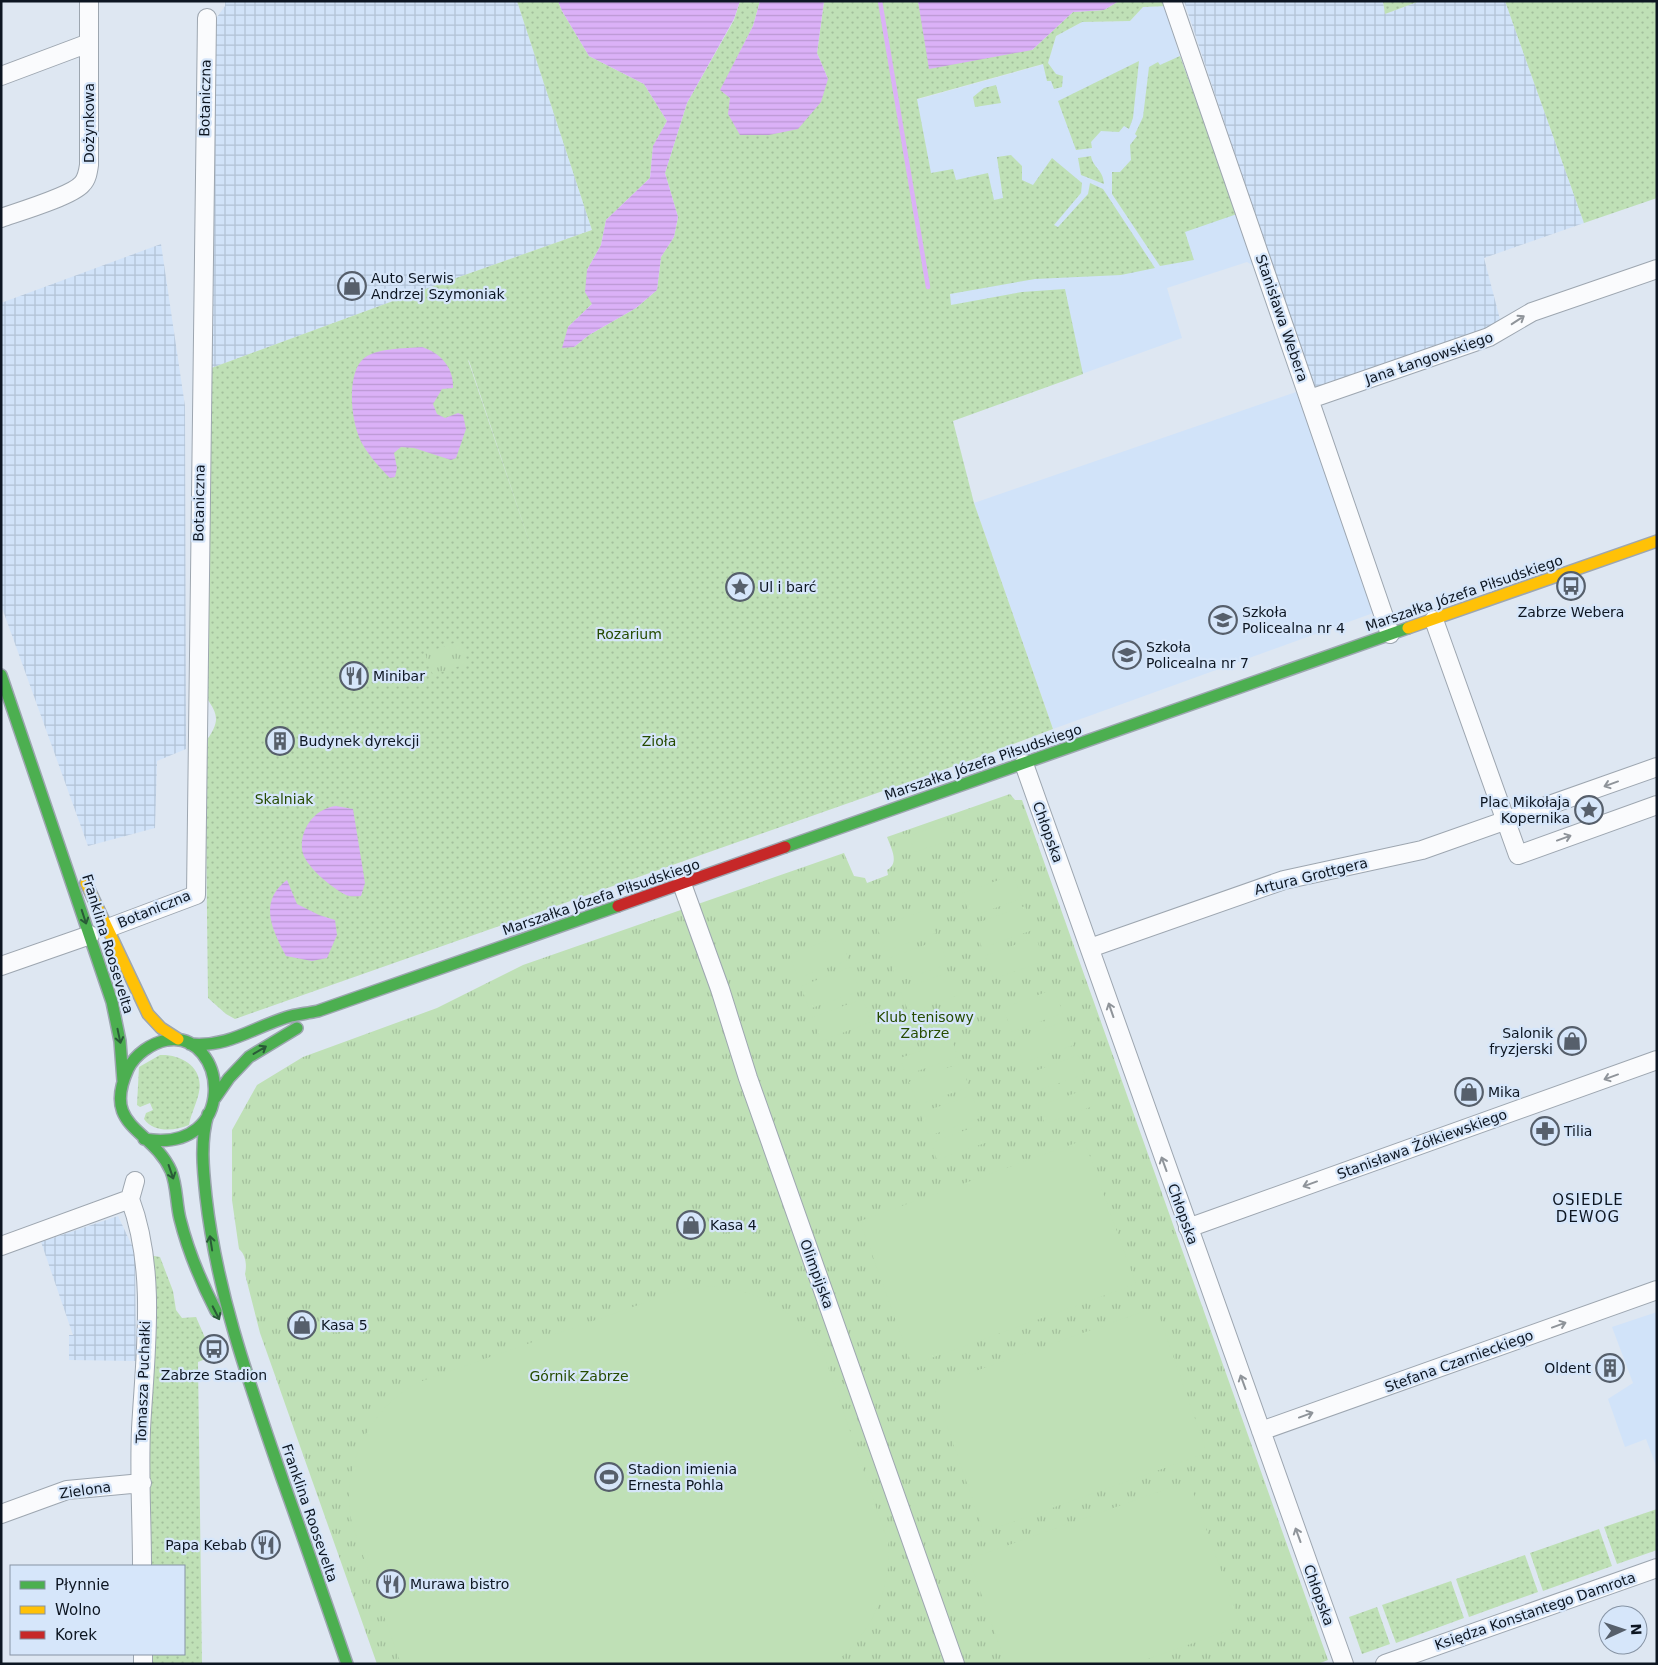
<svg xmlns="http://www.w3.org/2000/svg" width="1658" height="1665" viewBox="0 0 1658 1665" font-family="'DejaVu Sans',sans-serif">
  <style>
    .built { fill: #d1e3f9 }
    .industrial { fill: url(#industrial-grid) }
    .grass { fill: url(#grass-dots); fill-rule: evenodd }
    .park { fill: url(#park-tufts) }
    .pitch { fill: #bfe0b6 }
    .water { fill: url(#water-rules) }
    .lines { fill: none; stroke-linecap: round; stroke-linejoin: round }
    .stream { stroke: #dbb1f7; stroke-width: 4.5 }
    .street-casing { stroke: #9da6b0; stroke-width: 20 }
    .fast-casing { stroke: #9da6b0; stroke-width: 14 }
    .slow-casing { stroke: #9da6b0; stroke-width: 14 }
    .jam-casing { stroke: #9da6b0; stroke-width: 14 }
    .street { stroke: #fafbfd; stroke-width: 18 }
    .fast { stroke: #4caf50; stroke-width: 11 }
    .slow { stroke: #ffc107; stroke-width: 11 }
    .jam { stroke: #c62828; stroke-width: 11 }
    .oneway { stroke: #8f949a }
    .oneway2 { stroke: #295b37 }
    .labels { text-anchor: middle; stroke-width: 4.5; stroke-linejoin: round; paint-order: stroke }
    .street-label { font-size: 14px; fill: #0d1622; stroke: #d6e6fa }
    .poi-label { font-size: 14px; fill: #0d1622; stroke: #d6e6fa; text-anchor: start }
    .park-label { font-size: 14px; fill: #264b00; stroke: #d6e6fa }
    .neighbourhood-label { font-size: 15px; letter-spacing: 1px; fill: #0d1622; stroke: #d6e6fa }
  </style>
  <defs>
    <pattern id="industrial-grid" width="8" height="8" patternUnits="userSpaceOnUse" patternTransform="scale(1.25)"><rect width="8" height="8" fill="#d1e3f9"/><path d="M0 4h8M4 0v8" fill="none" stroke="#b2c2d5"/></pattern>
    <pattern id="grass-dots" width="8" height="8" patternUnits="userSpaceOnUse" patternTransform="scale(1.25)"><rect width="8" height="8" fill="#bfe0b6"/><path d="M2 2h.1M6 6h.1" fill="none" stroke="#a3bf9c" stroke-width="1.8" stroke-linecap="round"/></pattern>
    <pattern id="park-tufts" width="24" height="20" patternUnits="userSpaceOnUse" patternTransform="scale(1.25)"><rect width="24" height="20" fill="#bfe0b6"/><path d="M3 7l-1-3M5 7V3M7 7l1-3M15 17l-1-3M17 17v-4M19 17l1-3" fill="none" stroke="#a3bf9c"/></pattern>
    <pattern id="water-rules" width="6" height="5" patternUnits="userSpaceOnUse" patternTransform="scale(1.25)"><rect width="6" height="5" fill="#dbb1f7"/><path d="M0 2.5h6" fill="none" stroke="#bb98d3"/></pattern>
  </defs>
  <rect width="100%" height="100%" fill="#dee7f2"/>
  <path class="built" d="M 1167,6 L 1177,48 L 1259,269 L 1247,262 L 1167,288 L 1182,338 L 953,420 L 912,101 L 1048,63 L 1056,36 L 1082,22 L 1130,21 L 1143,7 Z
    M 1299,391 L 1376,612 L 1053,729 L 974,503 Z
    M 1657,1312 L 1657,1468 L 1646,1439 L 1625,1447 L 1608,1399 L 1633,1383 L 1612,1327 Z"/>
  <path class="industrial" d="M 225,1 L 517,1 L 592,230 L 442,283 L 206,370 L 212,24 L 225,6 Z
    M 1184,1 L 1383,1 L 1385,14 L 1420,1 L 1505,1 L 1584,223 L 1484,258 L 1502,327 L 1315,395 Z
    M 161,244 L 185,406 L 186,749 L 157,761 L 155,828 L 88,846 L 1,605 L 1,303 Z
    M 118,1216 L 135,1252 L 136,1361 L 69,1360 L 69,1335 L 73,1335 L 41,1242 Z"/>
  <path class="grass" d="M 517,1 L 558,1 L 562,11 L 589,56 L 644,84 L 667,121 L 653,147 L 650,178 L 606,220 L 601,245 L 587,270 L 592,304 L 568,327 L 574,347 L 589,335 L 636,308 L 657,290 L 661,257 L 674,237 L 678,217 L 665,173 L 687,103 L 734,20 L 740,1 L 760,1 L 753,26 L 721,90 L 730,98 L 729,114 L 828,79 L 817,53 L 824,1 L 918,1 L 921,16 L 1032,50 L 1073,12 L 1104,10 L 1119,1 L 1165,1 L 1167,6 L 1143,7 L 1130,21 L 1082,22 L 1056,36 L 1048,63 L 1056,74 L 1063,76 L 1062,87 L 1054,89 L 1051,81 L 1047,81 L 1043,64 L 917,99 L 931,173 L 953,169 L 956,180 L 988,173 L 994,200 L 1003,198 L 997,157 L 1011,155 L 1022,166 L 1022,180 L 1033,185 L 1052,158 L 1082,183 L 1081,193 L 1054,225 L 1058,227 L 1088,194 L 1090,183 L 1103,189 L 1155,268 L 1121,275 L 1035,279 L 950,294 L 951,305 L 1022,292 L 1065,289 L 1083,374 L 953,421 L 974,503 L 1053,729 L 971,760 L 235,1019 L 226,1014 L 208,998 L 205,743 C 219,722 220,717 206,697 L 206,370 L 442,283 L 592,230 ZM 468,360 L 469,361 L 537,565 Z
    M 1383,1 L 1420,1 L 1385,14 Z
    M 1505,1 L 1657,1 L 1657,198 L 1584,223 Z
    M 1180,56 L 1237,214 L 1185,232 L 1194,260 L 1160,266 L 1112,194 L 1112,172 L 1120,172 L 1131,160 L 1130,145 L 1137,136 L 1135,134 L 1143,117 L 1149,67 L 1158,62 L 1160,65 Z
    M 1139,61 L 1133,118 L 1129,129 L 1124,126 L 1119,132 L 1101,131 L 1091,142 L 1092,148 L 1076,150 L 1058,101 Z
    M 996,85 L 1001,103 L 975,107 L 973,97 L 984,88 Z
    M 1091,156 C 1093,168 1103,169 1104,184 L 1081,175 L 1078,158 Z
    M 160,1055 C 181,1054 204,1067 199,1092 C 197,1103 191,1113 189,1125 C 175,1131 154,1133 144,1119 L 146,1113 L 153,1110 L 150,1103 L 140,1107 L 137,1105 L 139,1067 Z
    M 149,1255 L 160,1257 L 173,1291 L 176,1310 L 182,1318 L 196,1317 L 213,1356 L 198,1362 L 202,1664 L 148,1664 L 148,1654 L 184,1654 L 184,1566 L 148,1566 Z
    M 1657,1509 L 1657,1550 L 1617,1564 L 1604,1527 Z
    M 1599,1529 L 1612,1566 L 1543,1591 L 1530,1553 Z
    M 1525,1555 L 1538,1592 L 1469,1617 L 1456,1579 Z
    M 1451,1581 L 1464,1618 L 1396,1643 L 1382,1605 Z
    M 1377,1607 L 1390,1644 L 1362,1654 L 1349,1617 Z"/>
  <path class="park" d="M 460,641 L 468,663 L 433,675 L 425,653 Z
    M 1010,794 L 1015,800 L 1022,800 L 1328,1660 L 1318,1664 L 377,1664 L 260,1333 L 245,1274 C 247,1265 246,1255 239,1249 L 232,1200 L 232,1130 L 257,1085 L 303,1057 L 437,1008 L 523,965 L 844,853 L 854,876 L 865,878 L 867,883 L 888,875 L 887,870 C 900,863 891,848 887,837 Z"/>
  <path class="pitch" d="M 950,821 L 956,838 L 915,852 L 909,836 Z
    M 1013,875 L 1022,898 L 971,917 L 962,893 Z
    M 1025,906 L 1033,930 L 982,948 L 974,924 Z
    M 928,909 L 936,933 L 886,951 L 877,927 Z
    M 840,936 L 849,960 L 798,978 L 789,954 Z
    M 1036,937 L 1044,961 L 994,979 L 985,956 Z
    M 939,940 L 948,964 L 897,982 L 889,958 Z
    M 851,967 L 860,991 L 809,1009 L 801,986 Z
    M 951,971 L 959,995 L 909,1013 L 900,990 Z
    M 1054,989 L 1063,1013 L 1012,1032 L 1003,1008 Z
    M 863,999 L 871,1022 L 821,1041 L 812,1017 Z
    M 1066,1021 L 1074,1045 L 1023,1063 L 1014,1039 Z
    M 952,1040 L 958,1057 L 906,1075 L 900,1058 Z
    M 1078,1055 L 1085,1074 L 1034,1092 L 1027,1074 Z
    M 961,1063 L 969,1087 L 918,1105 L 909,1082 Z
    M 1090,1088 L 1096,1105 L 1045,1124 L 1038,1106 Z
    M 972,1095 L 980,1118 L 929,1136 L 920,1113 Z
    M 982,1124 L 988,1142 L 937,1160 L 931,1143 Z
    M 1084,1140 L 1136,1284 L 912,1365 L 860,1221 Z
    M 700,1286 C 749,1284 801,1311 824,1355 L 888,1542 C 893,1587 870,1638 832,1664 L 401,1664 L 354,1530 C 336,1474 369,1404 422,1381 L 681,1290 Z
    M 1156,1307 L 1207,1453 L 984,1532 L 933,1386 Z
    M 1189,1481 L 1241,1626 L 1134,1664 L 1006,1664 L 969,1559 Z"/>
  <path class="water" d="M 558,1 L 740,1 L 734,19 L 687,103 L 665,173 L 678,217 L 674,237 L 661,257 L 657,290 L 636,308 L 589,335 L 574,347 L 562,348 L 568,327 L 592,304 L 585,292 L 587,270 L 601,245 L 606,220 L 650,178 L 653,146 L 667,121 L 644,84 L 589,56 L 562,11 Z
    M 760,1 L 824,1 L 817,53 L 828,79 L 821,102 L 798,129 L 769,135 L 740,135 L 728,114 L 730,98 L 720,90 L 753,26 Z
    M 918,1 L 1119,1 L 1104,10 L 1073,12 L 1032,50 L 929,69 Z
    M 422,347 C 440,353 454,367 453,388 L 442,389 L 433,404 L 437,414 L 445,418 L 458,413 L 463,415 L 466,429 L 456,458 L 451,460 L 414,448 L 401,447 L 394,453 L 397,468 L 395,477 L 390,478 C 380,468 370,457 363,445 C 351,426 346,377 362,360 C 375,347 405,349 422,347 Z
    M 336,806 L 353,809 L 365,883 L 361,896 C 356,896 350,897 346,895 C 332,888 303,865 302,849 C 300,828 316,808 336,806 Z
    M 287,880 L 297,904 L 319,915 L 335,920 L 337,935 L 327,958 L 312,961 L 286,956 C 272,929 258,902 287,880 Z"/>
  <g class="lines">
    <path class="stream" d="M 880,1 L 928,287"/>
    <defs>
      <path id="street" d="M 1172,1 L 1390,634
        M 1,76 L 89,43
        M 1,218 C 18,212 72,196 82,184 C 87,179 88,172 89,165 L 89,1
        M 1310,399 L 1489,337 L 1532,312 L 1657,269
        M 1434,620 L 1518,855 L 1657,805
        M 1024,764 L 1344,1664
        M 682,884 L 720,989 L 748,1078 L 955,1664
        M 108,928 L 196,895 L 207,18
        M 1090,948 L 1284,880 L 1422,850 L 1657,767
        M 1,966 L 90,935
        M 130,1199 C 157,1270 145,1355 141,1429 C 139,1475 142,1521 142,1566
        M 1188,1228 L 1657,1060
        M 1,1246 L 130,1199 L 135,1181
        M 1261,1431 L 1657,1290
        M 1,1514 L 67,1490 L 142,1483
        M 143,1654 L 143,1664
        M 1385,1664 L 1657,1568"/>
      <path id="fast" d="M 1,675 L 112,1002 L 120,1041 L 123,1081
        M 785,847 L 1408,628
        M 190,1044 C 229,1048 255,1026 291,1016 C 300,1014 309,1013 318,1011 L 618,906
        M 215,1098 L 229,1078 L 249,1057 L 297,1028
        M 208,1114 C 200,1141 203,1169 206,1197 C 217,1295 251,1388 283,1481 C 305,1542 326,1603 347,1664
        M 144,1139 C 241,1155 227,1030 167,1040 C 152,1043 135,1054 128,1069 C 101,1128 152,1128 171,1171 C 177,1186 176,1203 180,1219 C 188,1251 201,1282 216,1311"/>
      <path id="slow" d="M 1408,628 L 1657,541
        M 86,883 L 148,1014 L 161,1028 L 178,1039"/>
      <path id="jam" d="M 618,906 L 785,847"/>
    </defs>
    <use href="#street" class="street-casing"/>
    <use href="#fast" class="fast-casing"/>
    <use href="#slow" class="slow-casing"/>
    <use href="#jam" class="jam-casing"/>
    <use href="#street" class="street"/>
    <use href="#fast" class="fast"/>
    <use href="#slow" class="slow"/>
    <use href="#jam" class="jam"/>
  </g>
  <defs><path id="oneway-shaft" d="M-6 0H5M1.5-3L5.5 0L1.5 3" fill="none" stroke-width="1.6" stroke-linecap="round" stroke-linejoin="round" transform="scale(1.25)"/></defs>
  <g class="oneway">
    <use href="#oneway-shaft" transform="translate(1518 320) rotate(-33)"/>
    <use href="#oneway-shaft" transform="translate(1611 784) rotate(160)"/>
    <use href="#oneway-shaft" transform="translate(1564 838) rotate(-20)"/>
    <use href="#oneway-shaft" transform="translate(1111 1010) rotate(-109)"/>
    <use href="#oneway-shaft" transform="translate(1611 1077) rotate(160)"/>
    <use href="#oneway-shaft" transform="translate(1164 1164) rotate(-110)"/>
    <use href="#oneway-shaft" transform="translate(1310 1184) rotate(160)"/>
    <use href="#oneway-shaft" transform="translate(1559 1325) rotate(-20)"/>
    <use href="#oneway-shaft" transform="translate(1243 1382) rotate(-110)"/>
    <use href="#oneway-shaft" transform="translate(1306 1415) rotate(-20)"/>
    <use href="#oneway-shaft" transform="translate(1298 1535) rotate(-110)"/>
  </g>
  <g class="oneway2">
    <use href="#oneway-shaft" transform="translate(84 917) rotate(72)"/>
    <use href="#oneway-shaft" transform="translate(119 1036) rotate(78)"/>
    <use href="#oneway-shaft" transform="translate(260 1050) rotate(-31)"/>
    <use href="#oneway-shaft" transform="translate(171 1172) rotate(71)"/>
    <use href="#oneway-shaft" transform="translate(211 1243) rotate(-99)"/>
    <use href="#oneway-shaft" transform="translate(216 1313) rotate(63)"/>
  </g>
  <defs>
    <symbol id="shop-ring" viewBox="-11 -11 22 22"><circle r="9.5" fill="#d6e6fa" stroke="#565f6b" stroke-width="1.5"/><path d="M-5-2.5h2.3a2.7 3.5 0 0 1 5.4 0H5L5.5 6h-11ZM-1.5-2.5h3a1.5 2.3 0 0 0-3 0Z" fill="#565f6b"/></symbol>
    <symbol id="bus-ring" viewBox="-11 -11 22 22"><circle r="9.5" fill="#d6e6fa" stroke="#565f6b" stroke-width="1.5"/><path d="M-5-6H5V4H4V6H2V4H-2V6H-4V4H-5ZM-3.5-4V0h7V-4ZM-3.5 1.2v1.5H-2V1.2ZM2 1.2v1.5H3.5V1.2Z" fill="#565f6b"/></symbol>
    <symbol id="sight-ring" viewBox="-11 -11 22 22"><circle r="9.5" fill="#d6e6fa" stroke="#565f6b" stroke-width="1.5"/><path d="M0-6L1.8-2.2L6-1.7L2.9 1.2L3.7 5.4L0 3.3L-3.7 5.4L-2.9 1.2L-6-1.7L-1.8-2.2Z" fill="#565f6b"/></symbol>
    <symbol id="school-ring" viewBox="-11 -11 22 22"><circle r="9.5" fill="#d6e6fa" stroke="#565f6b" stroke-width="1.5"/><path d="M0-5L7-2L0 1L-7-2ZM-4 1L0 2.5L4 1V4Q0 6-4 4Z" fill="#565f6b"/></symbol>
    <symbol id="restaurant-ring" viewBox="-11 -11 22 22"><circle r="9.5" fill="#d6e6fa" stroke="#565f6b" stroke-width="1.5"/><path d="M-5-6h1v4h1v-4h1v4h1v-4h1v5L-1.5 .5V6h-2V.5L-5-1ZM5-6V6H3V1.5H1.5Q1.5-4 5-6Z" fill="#565f6b"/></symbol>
    <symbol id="building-ring" viewBox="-11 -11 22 22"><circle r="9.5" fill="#d6e6fa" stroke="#565f6b" stroke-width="1.5"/><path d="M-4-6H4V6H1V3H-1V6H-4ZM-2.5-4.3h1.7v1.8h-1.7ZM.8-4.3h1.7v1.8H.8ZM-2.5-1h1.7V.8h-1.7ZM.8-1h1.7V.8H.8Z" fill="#565f6b"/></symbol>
    <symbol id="pharmacy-ring" viewBox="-11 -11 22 22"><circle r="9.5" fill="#d6e6fa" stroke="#565f6b" stroke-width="1.5"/><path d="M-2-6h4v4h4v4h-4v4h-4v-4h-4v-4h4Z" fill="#565f6b"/></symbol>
    <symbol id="stadium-ring" viewBox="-11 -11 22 22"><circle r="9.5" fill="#d6e6fa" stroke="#565f6b" stroke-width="1.5"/><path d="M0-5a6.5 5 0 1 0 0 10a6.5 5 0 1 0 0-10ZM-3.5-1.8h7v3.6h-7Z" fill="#565f6b"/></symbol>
  </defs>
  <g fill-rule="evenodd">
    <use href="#shop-ring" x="336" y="270" width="32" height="32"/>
    <use href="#bus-ring" x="1555" y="570" width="32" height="32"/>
    <use href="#sight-ring" x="724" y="571" width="32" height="32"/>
    <use href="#school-ring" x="1207" y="604" width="32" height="32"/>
    <use href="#school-ring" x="1111" y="639" width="32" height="32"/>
    <use href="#restaurant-ring" x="338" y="660" width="32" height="32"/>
    <use href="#building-ring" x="264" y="725" width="32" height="32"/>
    <use href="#sight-ring" x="1573" y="794" width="32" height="32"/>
    <use href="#shop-ring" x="1556" y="1025" width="32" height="32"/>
    <use href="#shop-ring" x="1453" y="1076" width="32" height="32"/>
    <use href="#pharmacy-ring" x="1529" y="1115" width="32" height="32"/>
    <use href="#shop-ring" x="675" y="1209" width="32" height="32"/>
    <use href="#shop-ring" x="286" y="1309" width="32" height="32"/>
    <use href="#bus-ring" x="198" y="1333" width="32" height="32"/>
    <use href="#building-ring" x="1594" y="1352" width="32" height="32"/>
    <use href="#stadium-ring" x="593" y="1461" width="32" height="32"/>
    <use href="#restaurant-ring" x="250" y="1529" width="32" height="32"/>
    <use href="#restaurant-ring" x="375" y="1568" width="32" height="32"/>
  </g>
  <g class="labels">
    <g class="street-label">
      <text transform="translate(205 98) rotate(-89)" y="5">Botaniczna</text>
      <text transform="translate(89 123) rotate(-90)" y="5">Dożynkowa</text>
      <text transform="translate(1282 318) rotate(71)" y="5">Stanisława Webera</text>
      <text transform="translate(1429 358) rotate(-19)" y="5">Jana Łangowskiego</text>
      <text transform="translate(199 503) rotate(-89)" y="5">Botaniczna</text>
      <text transform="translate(1464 593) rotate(-19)" y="5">Marszałka Józefa Piłsudskiego</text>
      <text transform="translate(983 762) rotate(-19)" y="5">Marszałka Józefa Piłsudskiego</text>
      <text transform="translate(1048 832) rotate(70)" y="5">Chłopska</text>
      <text transform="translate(1311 876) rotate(-14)" y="5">Artura Grottgera</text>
      <text transform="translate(601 897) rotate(-19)" y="5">Marszałka Józefa Piłsudskiego</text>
      <text transform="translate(154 909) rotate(-22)" y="5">Botaniczna</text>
      <text transform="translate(108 944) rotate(73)" y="5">Franklina Roosevelta</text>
      <text transform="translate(1422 1144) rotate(-20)" y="5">Stanisława Żółkiewskiego</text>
      <text transform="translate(1183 1214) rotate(70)" y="5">Chłopska</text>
      <text transform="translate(817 1274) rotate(70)" y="5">Olimpijska</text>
      <text transform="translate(1459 1361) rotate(-20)" y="5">Stefana Czarnieckiego</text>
      <text transform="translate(143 1382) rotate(-88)" y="5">Tomasza Puchałki</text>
      <text transform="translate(85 1490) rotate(-8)" y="5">Zielona</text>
      <text transform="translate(310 1513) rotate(71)" y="5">Franklina Roosevelta</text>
      <text transform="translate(1319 1595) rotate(70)" y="5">Chłopska</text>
      <text transform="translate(1535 1611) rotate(-19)" y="5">Księdza Konstantego Damrota</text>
    </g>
    <g class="poi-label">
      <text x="371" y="283">Auto Serwis<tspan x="371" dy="16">Andrzej Szymoniak</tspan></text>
      <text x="759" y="592">Ul i barć</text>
      <text x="1242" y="617">Szkoła<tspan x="1242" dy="16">Policealna nr 4</tspan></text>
      <text x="1571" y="617" text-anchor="middle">Zabrze Webera</text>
      <text x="1146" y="652">Szkoła<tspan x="1146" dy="16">Policealna nr 7</tspan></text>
      <text x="373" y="681">Minibar</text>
      <text x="299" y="746">Budynek dyrekcji</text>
      <text x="1570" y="807" text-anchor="end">Plac Mikołaja<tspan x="1570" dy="16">Kopernika</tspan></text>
      <text x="1553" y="1038" text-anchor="end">Salonik<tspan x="1553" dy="16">fryzjerski</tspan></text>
      <text x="1488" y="1097">Mika</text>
      <text x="1564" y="1136">Tilia</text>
      <text x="710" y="1230">Kasa 4</text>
      <text x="321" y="1330">Kasa 5</text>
      <text x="1591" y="1373" text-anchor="end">Oldent</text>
      <text x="214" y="1380" text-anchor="middle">Zabrze Stadion</text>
      <text x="628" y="1474">Stadion imienia<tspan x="628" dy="16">Ernesta Pohla</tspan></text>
      <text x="247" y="1550" text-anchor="end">Papa Kebab</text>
      <text x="410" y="1589">Murawa bistro</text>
    </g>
    <g class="park-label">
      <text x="629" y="639">Rozarium</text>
      <text x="659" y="746">Zioła</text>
      <text x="284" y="804">Skalniak</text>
      <text x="925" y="1022">Klub tenisowy<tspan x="925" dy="16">Zabrze</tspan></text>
      <text x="579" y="1381">Górnik Zabrze</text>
    </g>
    <g class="neighbourhood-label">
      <text x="1588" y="1205">OSIEDLE<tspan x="1588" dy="17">DEWOG</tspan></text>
    </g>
  </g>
  <rect width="1658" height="1665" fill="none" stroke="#0d1622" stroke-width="5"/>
  <rect x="10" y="1565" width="175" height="90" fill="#d6e6fa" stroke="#8693a4"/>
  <rect x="20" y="1581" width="25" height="8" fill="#4caf50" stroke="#8693a4"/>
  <text x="55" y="1590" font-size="15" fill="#0d1622">Płynnie</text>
  <rect x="20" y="1606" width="25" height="8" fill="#ffc107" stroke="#8693a4"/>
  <text x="55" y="1615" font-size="15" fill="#0d1622">Wolno</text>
  <rect x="20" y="1631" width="25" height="8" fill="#c62828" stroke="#8693a4"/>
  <text x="55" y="1640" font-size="15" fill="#0d1622">Korek</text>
  <g transform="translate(1623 1630) rotate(87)"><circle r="24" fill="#d6e6fa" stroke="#8693a4"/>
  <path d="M0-4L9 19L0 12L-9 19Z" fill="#565f6b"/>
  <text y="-8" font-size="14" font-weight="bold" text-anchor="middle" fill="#0d1622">N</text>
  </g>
</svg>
